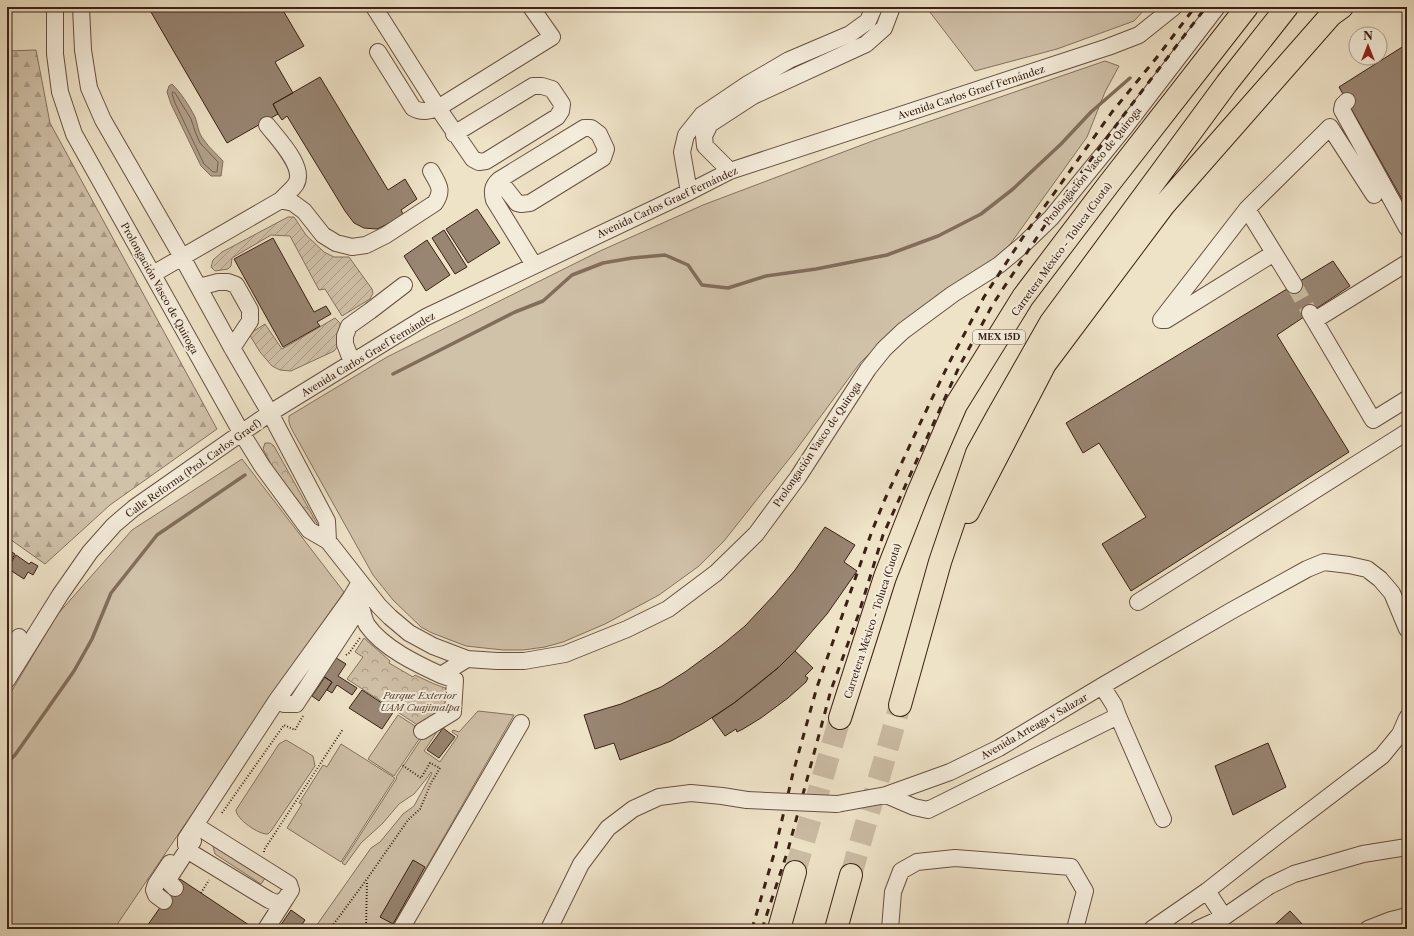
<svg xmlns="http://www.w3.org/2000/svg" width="1414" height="936" viewBox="0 0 1414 936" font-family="'Libre Caslon Text',serif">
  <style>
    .grass { fill: #d0c1a9; stroke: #86715f }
    .forest { fill: url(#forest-firs); stroke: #86715f }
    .park { fill: url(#park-crowns); stroke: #86715f }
    .garden { fill: url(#garden-furrows); stroke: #86715f }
    .water { fill: #b1a08a; stroke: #826d5b }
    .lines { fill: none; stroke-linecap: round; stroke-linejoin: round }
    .shore { stroke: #766050; stroke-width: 1 }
    .stream { stroke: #826d5b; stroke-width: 3.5 }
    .building { fill: #988572; stroke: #3b2115 }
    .minor-tunnel { stroke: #cabba3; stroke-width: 16; stroke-dasharray: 16 8; stroke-linecap: butt }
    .highway-tunnel { stroke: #cabba3; stroke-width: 22; stroke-dasharray: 22 11; stroke-linecap: butt }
    .minor-casing { stroke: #685142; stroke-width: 18 }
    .highway-casing { stroke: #3b2115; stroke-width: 24 }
    .path { stroke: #3b2115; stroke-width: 2; stroke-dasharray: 1 2; stroke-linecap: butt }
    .minor { stroke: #f4ecdb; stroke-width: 16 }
    .highway { stroke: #eee2c7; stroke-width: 22 }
    .rail { stroke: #3b2115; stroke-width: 3; stroke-dasharray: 7 7; stroke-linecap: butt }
    .minor-bridge-casing { stroke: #685142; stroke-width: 18; stroke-linecap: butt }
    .minor-bridge { stroke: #f4ecdb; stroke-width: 16 }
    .labels { text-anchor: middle; stroke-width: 4; stroke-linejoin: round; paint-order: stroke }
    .shield { fill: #f4ecdb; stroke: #725e50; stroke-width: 1 }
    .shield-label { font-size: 9px; font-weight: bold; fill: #3b2115 }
    .street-label { font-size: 10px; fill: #3b2115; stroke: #f4ecdb }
    .park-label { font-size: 10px; font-style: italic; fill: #60493a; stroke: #f4ecdb }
  </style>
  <defs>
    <pattern id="forest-firs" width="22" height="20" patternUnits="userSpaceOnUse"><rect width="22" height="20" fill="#d0c1a9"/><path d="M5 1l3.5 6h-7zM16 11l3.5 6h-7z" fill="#aa9c88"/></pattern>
    <pattern id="park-crowns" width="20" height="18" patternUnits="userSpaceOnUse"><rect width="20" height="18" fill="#d0c1a9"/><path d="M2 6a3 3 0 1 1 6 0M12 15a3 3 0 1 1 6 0" fill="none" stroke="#aa9c88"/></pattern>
    <pattern id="garden-furrows" width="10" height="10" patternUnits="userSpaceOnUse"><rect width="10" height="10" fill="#d0c1a9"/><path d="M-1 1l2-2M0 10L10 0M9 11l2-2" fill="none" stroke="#aa9c88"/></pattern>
  </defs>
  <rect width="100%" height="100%" fill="#eee2c7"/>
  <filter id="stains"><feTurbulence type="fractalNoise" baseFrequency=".005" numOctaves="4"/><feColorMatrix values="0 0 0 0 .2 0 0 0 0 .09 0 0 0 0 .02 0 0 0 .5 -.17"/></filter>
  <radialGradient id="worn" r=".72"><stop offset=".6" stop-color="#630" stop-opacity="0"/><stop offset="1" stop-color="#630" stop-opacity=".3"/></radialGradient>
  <path class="grass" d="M 926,7 L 1147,7 L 1134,21 L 1057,49 L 975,71 Z
    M 1105,61 L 1119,66 L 1105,92 L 1087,137 L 1006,250 L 959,284 L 877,346 L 860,363 L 793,454 L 724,541 L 699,566 L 659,595 L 605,624 L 563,642 L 545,647 L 523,650 L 503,650 L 466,646 L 432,633 L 421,627 L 393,600 L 373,575 L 291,428 L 289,422 L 289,416 L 387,357 L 600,251 L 703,205 L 875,140 Z
    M 242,459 L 344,592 L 306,646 L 114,929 L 7,929 L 7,699 L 57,615 L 132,530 Z
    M 478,711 L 514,715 L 391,929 L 314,929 L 371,848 L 380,842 L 403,814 L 414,806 L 432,773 L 431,772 L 427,778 L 414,794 L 399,804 L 383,823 L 361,843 L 345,865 L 342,863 L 397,778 L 396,777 L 426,732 L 446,719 L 445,727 L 441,726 L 424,751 L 440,762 L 458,736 L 452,732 L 453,730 L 459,732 Z
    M 398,715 L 424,732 L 394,776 L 368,759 Z
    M 286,740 L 313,756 L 315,766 L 271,831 L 268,834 C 259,835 236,819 236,810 L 279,744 Z
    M 341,744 L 395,778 L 341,862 L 287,828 L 302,804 L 299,803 L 323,765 L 327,767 Z
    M 211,839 L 268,874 L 261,884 L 215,854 Z"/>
  <path class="forest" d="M 36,50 L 50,123 L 217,429 L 110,505 L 45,564 L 7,537 L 7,51 Z"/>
  <path class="park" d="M 265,443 L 270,443 L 274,446 L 319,527 L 318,530 L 273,468 L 263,449 Z
    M 364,638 L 390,661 L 389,663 L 413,677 L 415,675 L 432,683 L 450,690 L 449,710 L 422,728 L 347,679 L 363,657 L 355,652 Z"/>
  <path class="garden" d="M 288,217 L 294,217 L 306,235 L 324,252 L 334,257 L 349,257 L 372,289 L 373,293 L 370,299 L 342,316 L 325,289 L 319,290 L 290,236 L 271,235 L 232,258 L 231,266 L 228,269 L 215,271 L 211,267 L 213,260 L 222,252 Z
    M 335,318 L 340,323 C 340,334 342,343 334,351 L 291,371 L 280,370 L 272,366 L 260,352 L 249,334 L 265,324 L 282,349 Z"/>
  <path class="water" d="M 172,84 C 181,93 189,105 195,117 C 198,125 198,133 204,140 C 209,148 217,154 223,161 L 221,176 L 211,176 L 201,166 L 171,104 L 167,92 L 169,86 Z"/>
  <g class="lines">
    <path class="shore" d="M 173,92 L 175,93 L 191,119 L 196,134 L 200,143 L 218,162 L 217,172 L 213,172 L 204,164 L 175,103 L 172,94 Z"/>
    <path class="stream" d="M 393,374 L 515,312 L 543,301 L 572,275 L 603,263 L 632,258 L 665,255 L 688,265 L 702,285 L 728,288 L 766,276 L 816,269 L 887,255 L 938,236 L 981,214 L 1013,189 L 1061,144 L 1091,112 L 1130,78
      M 7,763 L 15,755 L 74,671 L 92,639 L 111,593 L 157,535 L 245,475"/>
  </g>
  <path class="building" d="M 148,7 L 281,7 L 304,46 L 275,62 L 293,93 L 273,104 L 278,114 L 227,143 Z
    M 1407,44 L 1407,198 L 1403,201 L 1339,87 Z
    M 320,77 L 388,190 L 405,179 L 417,199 L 401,210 L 404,216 L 377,229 L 364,228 L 354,223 L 345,211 L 287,116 L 282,120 L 278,114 L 273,104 Z
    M 477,209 L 500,243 L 468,263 L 446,229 Z
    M 444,230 L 467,267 L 455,274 L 432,238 Z
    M 273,238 L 314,312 L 326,306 L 331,314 L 317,322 L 320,326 L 283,347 L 234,259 Z
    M 427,240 L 450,275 L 426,291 L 404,256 Z
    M 1333,261 L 1350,286 L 1277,335 L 1349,452 L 1131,591 L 1102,544 L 1146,517 L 1099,443 L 1083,453 L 1066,423 Z
    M 825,527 L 855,545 L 844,562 L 857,571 L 827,614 L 795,651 L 779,667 L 734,703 L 702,724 L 671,741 L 620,760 L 614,743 L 595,749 L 584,715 L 621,704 L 661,687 L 685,672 L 722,645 L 745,626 L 775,594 L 795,570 Z
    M 7,549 L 15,554 L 7,567 Z
    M 16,555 L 29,564 L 31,562 L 38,566 L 33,575 L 28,572 L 24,579 L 7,568 Z
    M 795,651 L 813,668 L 805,676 L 808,678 L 806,682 L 788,698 L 761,718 L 743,729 L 737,732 L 736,729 L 725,736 L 712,718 L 734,703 L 756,686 L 779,667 Z
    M 333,656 L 346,664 L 338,676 L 357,688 L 352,695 L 337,685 L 332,693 L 327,690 L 332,682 L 321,675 Z
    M 325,677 L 332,682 L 319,701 L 312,696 Z
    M 362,690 L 394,711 L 382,729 L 349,708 Z
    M 443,728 L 455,737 L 439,758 L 427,750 Z
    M 1268,743 L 1286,787 L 1233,815 L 1215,766 Z
    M 413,860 L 425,867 L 393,924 L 380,917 Z
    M 180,879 L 255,929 L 145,929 Z
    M 291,910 L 305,920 L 299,929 L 278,929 Z
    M 1290,911 L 1304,926 L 1301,929 L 1270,929 Z"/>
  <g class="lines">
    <path class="minor-tunnel" d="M 1294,285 L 1310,313"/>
    <path class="highway-tunnel" d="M 795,872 L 840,718
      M 851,875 L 900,705"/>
    <defs>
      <path id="minor" d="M 55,7 L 55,54 L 60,92 L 74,134 L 241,432 L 262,466 L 309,530 L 328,541 L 379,606 L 390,617 L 409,633 L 433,646 L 467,659 L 497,661 L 524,661 L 565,654 L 627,629 L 668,609 L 716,573 L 756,534 L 798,477 L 868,369 L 884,349 L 903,331 L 953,294 L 999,265 L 1025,243 L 1051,218 L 1125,127 L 1217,7
        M 81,7 L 83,50 L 89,88 L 103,120 L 182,257 L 232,348 L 270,413 L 327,521 L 328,541
        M 374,7 L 438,108 L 552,37 L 531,7
        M 378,52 L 413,108 C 422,113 429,111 438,108 L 473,159 L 479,162 L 486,161 L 557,117 L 561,111 L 562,104 L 552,89 L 542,86 L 533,86 L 454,134
        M 1347,101 L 1343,105 L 1342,110 L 1407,228
        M 730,171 L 705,146 L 704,136 L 710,124 L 753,96 L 866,44 L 884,28 L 892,7
        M 499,180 L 517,203 L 521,204 L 530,203 L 603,158 L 606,149 L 599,134 L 591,128 L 584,128 L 499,180 C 492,186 492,192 494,200 L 534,265
        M 689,192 L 682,152 L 686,135 L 702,115 L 748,84 L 789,60 L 850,34 L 868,21 L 874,7
        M 281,200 L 293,203 L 304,211 L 323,235 L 336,243 L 352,247 L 366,245 L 386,235 L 435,203 C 444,189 438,184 431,171
        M 1247,209 L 1330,127 L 1374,195
        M 1274,253 L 1166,320 L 1161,320 L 1247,209 L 1294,285
        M 153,274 L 281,200 C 285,195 292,190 296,184 C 306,167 277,138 267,125
        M 199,287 L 218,282 L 228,282 L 236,285 L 250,310 L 250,321 L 232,348
        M 1310,313 L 1373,420 L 1407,399
        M 1315,320 L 1407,263
        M 352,362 L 345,344 L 345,336 L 349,326 L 370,311 L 404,285
        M 1138,602 L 1407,432
        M 361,607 C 363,613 364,620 367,625 C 383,648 417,664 441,675 L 467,659
        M 7,651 L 19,637
        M 7,680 L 60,595 L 90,552 L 114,525 L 134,508 L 270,413 L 426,317 L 689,192 L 730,171 L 1108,47 L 1139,35 L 1174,7
        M 277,700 L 284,704 L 296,704 L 369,593
        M 1118,716 L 1163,819
        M 422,731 L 453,712 L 455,680 L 441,675
        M 886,795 L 914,807 L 928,810 L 1118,716 L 1114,705 L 1102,686
        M 837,804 L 886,795 L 950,772 L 999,748 L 1102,686 L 1231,611 L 1307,569 L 1324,562 L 1349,565 L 1367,569 L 1380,579 L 1392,593 L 1407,629
        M 195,825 L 289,884 L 291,890 L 286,898 L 279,904 L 269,900 L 190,852 L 186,845 L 186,839 L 277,700 L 350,599 L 360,582
        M 175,888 L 169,882 L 169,878 L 193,841
        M 1207,891 L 1224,917
        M 164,901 L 156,895 L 154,890 L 156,884 L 170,863
        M 266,929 L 286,898
        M 401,929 L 521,723
        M 549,929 L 581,864 L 608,828 L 633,809 L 659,797 L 691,793 L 722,796 L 747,800
        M 890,929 L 893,892 L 901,871 L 917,862 L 955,858 L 1071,867 L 1085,891 L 1075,929
        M 1152,929 L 1207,891 L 1277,836 L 1382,756 L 1400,734 L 1407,718
        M 1198,929 L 1224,917 L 1269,886 L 1294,874 L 1363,854 L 1407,847
        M 1368,929 L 1391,920 L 1407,916"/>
      <path id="highway" d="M 968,512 L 1045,364 L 1164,205 L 1331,15 L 1342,7
        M 900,705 L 940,562 L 977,453 L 998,415 L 1051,322 L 1227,83 L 1287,7
        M 840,718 L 885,577 L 918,493 L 956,405 L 1023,297 L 1108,185 L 1247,7
        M 779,929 L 795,872
        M 836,929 L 851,875"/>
    </defs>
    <use href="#minor" class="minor-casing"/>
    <use href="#highway" class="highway-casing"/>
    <path class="path" d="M 346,655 L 349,653 L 360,638
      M 222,813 L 284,725 L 295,730 L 303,716
      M 264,852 L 264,850 L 343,729
      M 201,893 L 209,880
      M 330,929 L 367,879 L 408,820 L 420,809 L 431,783 L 440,768 L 430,763 L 421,778 L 402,765
      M 366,929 L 367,881"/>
    <use href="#minor" class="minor"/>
    <use href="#highway" class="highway"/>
    <path class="rail" d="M 752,929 L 774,854 L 793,773 L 817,687 L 872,531 L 885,499 L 916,432 L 949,363 L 984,297 L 1025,234 L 1112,112 L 1158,56 L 1195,7
      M 762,929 L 788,850 L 831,690 L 858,616 L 883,535 L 959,367 L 993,304 L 1067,192 L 1123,116 L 1206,7"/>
    <defs>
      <path id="minor-bridge" d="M 747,800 L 837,804"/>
    </defs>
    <use href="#minor-bridge" class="minor-bridge-casing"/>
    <use href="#minor-bridge" class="minor-bridge"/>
  </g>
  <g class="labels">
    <rect class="shield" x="973" y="330" width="52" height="14" rx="3"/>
    <g class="shield-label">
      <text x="999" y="340">MEX 15D</text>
    </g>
    <g class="street-label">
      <text transform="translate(971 92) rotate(-18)" y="4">Avenida Carlos Graef Fernández</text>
      <text transform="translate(1092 166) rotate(-51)" y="4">Prolongación Vasco de Quiroga</text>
      <text transform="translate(667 202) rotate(-25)" y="4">Avenida Carlos Graef Fernández</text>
      <text transform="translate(1061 249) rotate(-54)" y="4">Carretera México - Toluca (Cuota)</text>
      <text transform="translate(160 288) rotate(61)" y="4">Prolongación Vasco de Quiroga</text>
      <text transform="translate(368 354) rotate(-31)" y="4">Avenida Carlos Graef Fernández</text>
      <text transform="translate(817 444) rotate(-56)" y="4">Prolongación Vasco de Quiroga</text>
      <text transform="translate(193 468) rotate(-35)" y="4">Calle Reforma (Prol. Carlos Graef)</text>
      <text transform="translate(872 621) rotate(-72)" y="4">Carretera México - Toluca (Cuota)</text>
      <text transform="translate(1034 726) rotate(-30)" y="4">Avenida Arteaga y Salazar</text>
    </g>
    <g class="park-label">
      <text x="420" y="699">Parque Exterior<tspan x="420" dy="12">UAM Cuajimalpa</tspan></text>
    </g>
  </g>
  <rect width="1414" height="936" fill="none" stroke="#eee2c7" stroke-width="24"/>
  <rect x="8" y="8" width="1398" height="920" fill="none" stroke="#3b2115" stroke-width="2"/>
  <rect x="12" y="12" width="1390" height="912" fill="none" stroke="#3b2115"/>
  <g transform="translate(1368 46)"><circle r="19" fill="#f4ecdb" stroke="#aa9b8c"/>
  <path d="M0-3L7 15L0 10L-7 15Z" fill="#8f2418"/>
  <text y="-6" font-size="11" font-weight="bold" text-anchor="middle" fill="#3b2115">N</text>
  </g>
  <rect width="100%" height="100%" filter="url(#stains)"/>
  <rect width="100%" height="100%" fill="url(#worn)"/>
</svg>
